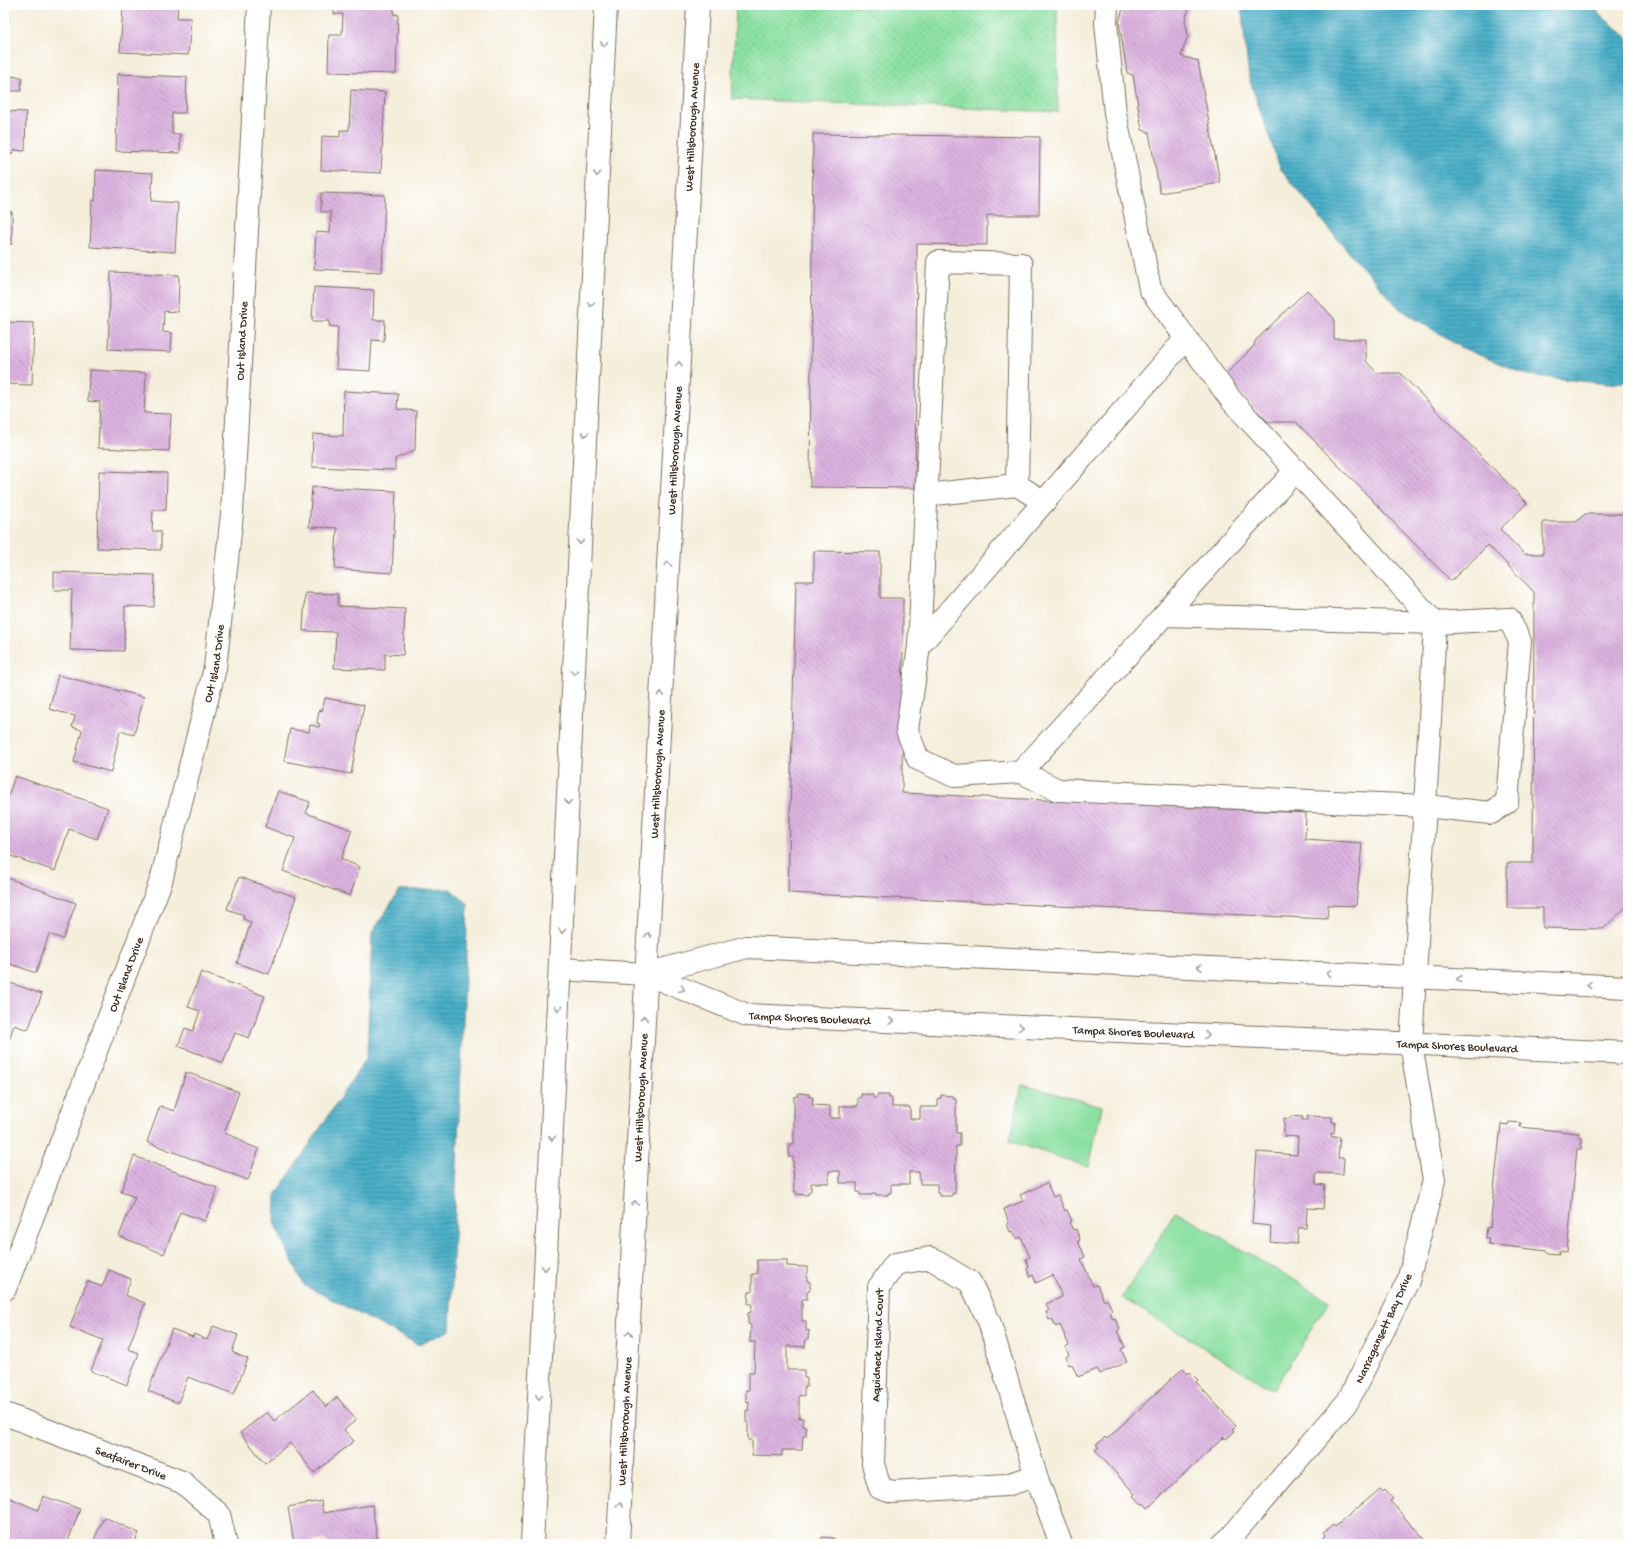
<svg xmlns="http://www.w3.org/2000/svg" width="1633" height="1549" viewBox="0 0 1633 1549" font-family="'Gochi Hand',sans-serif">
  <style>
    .park { fill: url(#park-dots); stroke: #638560 }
    .garden { fill: #8be0a2; stroke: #638560 }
    .water { fill: url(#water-rules); stroke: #426c73 }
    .building { fill: url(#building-back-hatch) }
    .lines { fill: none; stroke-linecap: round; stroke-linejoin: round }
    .minor-casing { stroke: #7c6f60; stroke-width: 24 }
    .major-casing { stroke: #7c6f60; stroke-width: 24 }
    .minor { stroke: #fff; stroke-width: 22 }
    .major { stroke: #fff; stroke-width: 22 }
    .oneway { stroke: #a79f9a }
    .labels { text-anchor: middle; stroke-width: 3; stroke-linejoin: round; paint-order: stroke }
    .street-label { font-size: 12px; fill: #3b2a1e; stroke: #fff }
  </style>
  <defs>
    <pattern id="park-dots" width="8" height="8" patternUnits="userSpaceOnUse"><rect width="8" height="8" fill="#8be0a2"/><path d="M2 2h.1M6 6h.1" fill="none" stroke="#79c08b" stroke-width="1.8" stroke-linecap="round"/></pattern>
    <pattern id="water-rules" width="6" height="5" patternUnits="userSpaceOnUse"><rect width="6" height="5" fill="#49afc8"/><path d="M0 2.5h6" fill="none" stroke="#3e8fa2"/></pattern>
    <pattern id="building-back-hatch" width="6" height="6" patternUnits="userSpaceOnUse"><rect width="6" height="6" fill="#dcb3e0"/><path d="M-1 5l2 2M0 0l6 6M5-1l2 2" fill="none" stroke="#b492b5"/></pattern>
  </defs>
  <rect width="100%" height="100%" fill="#fff"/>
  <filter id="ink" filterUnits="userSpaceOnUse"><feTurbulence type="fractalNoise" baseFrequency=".025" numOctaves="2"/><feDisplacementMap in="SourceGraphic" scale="8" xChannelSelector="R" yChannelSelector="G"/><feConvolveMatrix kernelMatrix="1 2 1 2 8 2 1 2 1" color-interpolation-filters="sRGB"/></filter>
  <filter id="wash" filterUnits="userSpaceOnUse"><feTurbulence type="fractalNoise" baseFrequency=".012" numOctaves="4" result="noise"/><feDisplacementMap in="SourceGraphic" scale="16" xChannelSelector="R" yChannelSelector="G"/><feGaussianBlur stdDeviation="0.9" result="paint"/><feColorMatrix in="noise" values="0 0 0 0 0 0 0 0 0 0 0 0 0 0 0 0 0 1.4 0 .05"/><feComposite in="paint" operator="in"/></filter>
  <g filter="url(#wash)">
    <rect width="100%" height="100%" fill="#f4eedb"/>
    <path class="park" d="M 736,5 L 1057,5 L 1058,112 L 732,99 Z"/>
    <path class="garden" d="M 1022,1085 L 1102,1106 L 1089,1167 L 1010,1141 Z
      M 1176,1211 L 1329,1301 L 1273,1390 L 1122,1298 Z"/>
    <path class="water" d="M 1241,5 L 1593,5 L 1599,14 L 1628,38 L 1628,381 L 1608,384 L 1527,375 L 1460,347 L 1400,309 L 1344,247 L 1280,168 L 1249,78 Z
      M 450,889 L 468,904 L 450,1330 L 419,1345 L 304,1285 L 275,1225 L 276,1195 L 367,1057 L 372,933 L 400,890 Z"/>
    <g id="blocks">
      <path class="building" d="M 138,5 L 178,5 L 177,18 L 191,18 L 188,55 L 120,52 L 123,7 L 138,8 Z
        M 334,5 L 394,5 L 394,15 L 398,14 L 396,74 L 328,72 L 329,35 L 342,35 L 343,14 L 334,14 Z
        M 1124,5 L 1190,5 L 1185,20 L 1188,35 L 1181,56 L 1198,61 L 1220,183 L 1160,193 L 1149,132 L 1142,130 L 1133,75 L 1127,73 L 1119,22 Z
        M 5,13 L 9,14 L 6,76 L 22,77 L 21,91 L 5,91 Z
        M 118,74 L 187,77 L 185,113 L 172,113 L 172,134 L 180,134 L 180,153 L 116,151 Z
        M 351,90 L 385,92 L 381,173 L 321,170 L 322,136 L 340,137 L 340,130 L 349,130 Z
        M 5,111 L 26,112 L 25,151 L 15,150 L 5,160 Z
        M 813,134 L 1040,137 L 1039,215 L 987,215 L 987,245 L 917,244 L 915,488 L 810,487 Z
        M 96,170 L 153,173 L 151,201 L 178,203 L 175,252 L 90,247 L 92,201 L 95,201 Z
        M 321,193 L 385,195 L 382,272 L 314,269 L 316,232 L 330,233 L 331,212 L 321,212 Z
        M 5,212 L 12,212 L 12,244 L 5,244 Z
        M 111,272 L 179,275 L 178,312 L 164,311 L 163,332 L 172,333 L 171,352 L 108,349 Z
        M 314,287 L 374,290 L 373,320 L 385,320 L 384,341 L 372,340 L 370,371 L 336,369 L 338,327 L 329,326 L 330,321 L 312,321 Z
        M 1307,290 L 1334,318 L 1334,339 L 1366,339 L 1366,361 L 1377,373 L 1400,373 L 1527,503 L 1500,529 L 1524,554 L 1543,554 L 1543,522 L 1576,522 L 1585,514 L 1628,514 L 1628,905 L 1603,929 L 1543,928 L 1543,908 L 1507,908 L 1507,863 L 1533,863 L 1534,592 L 1488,545 L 1451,581 L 1296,422 L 1268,422 L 1223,377 L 1254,346 L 1255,341 Z
        M 5,322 L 34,323 L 32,385 L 5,384 Z
        M 89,370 L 146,373 L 144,413 L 171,414 L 169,451 L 98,448 L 100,402 L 88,401 Z
        M 344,391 L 398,394 L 397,409 L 416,411 L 415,450 L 395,459 L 395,470 L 312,467 L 313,434 L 343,436 Z
        M 99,471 L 167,473 L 166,510 L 153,510 L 152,531 L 161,531 L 161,550 L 97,548 Z
        M 312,487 L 396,491 L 392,573 L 335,569 L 337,528 L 309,527 Z
        M 814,551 L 880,552 L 880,598 L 903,598 L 902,793 L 1306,813 L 1305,839 L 1362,843 L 1356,906 L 1328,905 L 1327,919 L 788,893 L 796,581 L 814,581 Z
        M 54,572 L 155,575 L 154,607 L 125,606 L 124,651 L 70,650 L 72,590 L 54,590 Z
        M 305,593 L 338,594 L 338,606 L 405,609 L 403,655 L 385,654 L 385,670 L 334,668 L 336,632 L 303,631 Z
        M 58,675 L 144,697 L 134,735 L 120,731 L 111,772 L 74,762 L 82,730 L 72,727 L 75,716 L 49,709 Z
        M 325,698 L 364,705 L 351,774 L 284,761 L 290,729 L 309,732 L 310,725 L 319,727 L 320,724 L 317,723 L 319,710 L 322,711 Z
        M 15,776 L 108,808 L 97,839 L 69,829 L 55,871 L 5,854 L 5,806 Z
        M 278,791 L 310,802 L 306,813 L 352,830 L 341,859 L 360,867 L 350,896 L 283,871 L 295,838 L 265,827 Z
        M 5,877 L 76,903 L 63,939 L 49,934 L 36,973 L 5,962 Z
        M 239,877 L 296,897 L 269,974 L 237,963 L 251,922 L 243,919 L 244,915 L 227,909 Z
        M 201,972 L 265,996 L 249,1038 L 235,1033 L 223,1063 L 178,1046 L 185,1028 L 193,1031 L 200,1011 L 188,1007 Z
        M 5,981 L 42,994 L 28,1030 L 14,1025 L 7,1046 L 8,1047 L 5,1055 Z
        M 186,1072 L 239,1092 L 224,1133 L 242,1140 L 241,1142 L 259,1149 L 248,1180 L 147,1142 L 160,1106 L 174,1111 Z
        M 798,1093 L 809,1094 L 809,1097 L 813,1097 L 812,1105 L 830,1106 L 830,1118 L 840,1118 L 840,1106 L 858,1106 L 858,1098 L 861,1097 L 861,1094 L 873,1095 L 873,1098 L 877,1098 L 877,1095 L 889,1095 L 889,1098 L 892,1098 L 892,1107 L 910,1107 L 910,1119 L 920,1119 L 920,1107 L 938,1107 L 938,1098 L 941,1098 L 941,1095 L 953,1096 L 953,1098 L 956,1099 L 956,1133 L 960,1133 L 960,1146 L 956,1146 L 955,1194 L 952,1193 L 952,1196 L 940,1196 L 940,1193 L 937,1193 L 937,1184 L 920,1184 L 919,1172 L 909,1172 L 909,1184 L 891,1184 L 891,1193 L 888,1193 L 888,1195 L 876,1195 L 876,1193 L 872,1193 L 872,1195 L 860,1195 L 860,1192 L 857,1192 L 857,1183 L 840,1183 L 840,1171 L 829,1171 L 829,1183 L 811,1183 L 811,1191 L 808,1192 L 808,1195 L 796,1194 L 796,1191 L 794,1191 L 793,1157 L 789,1157 L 789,1144 L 794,1144 L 794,1097 L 798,1096 Z
        M 1291,1116 L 1303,1117 L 1302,1120 L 1307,1120 L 1307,1116 L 1332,1117 L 1332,1122 L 1335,1122 L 1334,1134 L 1331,1133 L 1331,1137 L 1340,1137 L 1338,1158 L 1344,1158 L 1343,1174 L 1316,1173 L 1316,1184 L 1325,1185 L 1323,1209 L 1307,1208 L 1306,1228 L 1298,1228 L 1297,1244 L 1270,1242 L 1271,1226 L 1252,1224 L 1257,1152 L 1297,1155 L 1298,1137 L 1284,1136 L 1284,1118 L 1290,1119 Z
        M 1509,1122 L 1521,1123 L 1520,1127 L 1579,1133 L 1579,1137 L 1582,1138 L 1581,1149 L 1577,1149 L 1567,1252 L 1559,1251 L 1559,1254 L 1547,1253 L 1547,1251 L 1488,1244 L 1489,1239 L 1486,1239 L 1487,1227 L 1490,1228 L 1501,1124 L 1508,1125 Z
        M 134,1156 L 218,1188 L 205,1221 L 180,1212 L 164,1254 L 119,1236 L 135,1197 L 121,1192 Z
        M 1047,1183 L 1053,1197 L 1058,1195 L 1065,1211 L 1067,1210 L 1072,1221 L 1069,1222 L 1073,1230 L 1076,1229 L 1080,1240 L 1078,1241 L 1085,1257 L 1081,1259 L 1093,1286 L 1097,1285 L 1104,1301 L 1107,1299 L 1112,1310 L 1109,1312 L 1113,1319 L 1115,1318 L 1120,1329 L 1117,1331 L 1125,1347 L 1121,1349 L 1127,1362 L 1099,1374 L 1097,1369 L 1078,1377 L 1072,1364 L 1069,1365 L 1066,1357 L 1069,1355 L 1065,1347 L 1069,1345 L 1060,1325 L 1056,1327 L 1052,1319 L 1049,1320 L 1046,1312 L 1049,1311 L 1046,1304 L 1062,1297 L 1053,1275 L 1036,1283 L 1033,1275 L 1030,1277 L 1027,1268 L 1029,1267 L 1026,1259 L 1030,1257 L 1021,1237 L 1017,1239 L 1013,1231 L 1010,1232 L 1007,1224 L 1009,1223 L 1004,1209 L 1023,1201 L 1020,1195 Z
        M 757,1260 L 787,1260 L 787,1266 L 807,1267 L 807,1281 L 810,1282 L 810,1290 L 807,1291 L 807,1299 L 802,1299 L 802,1321 L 806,1321 L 806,1331 L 809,1330 L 808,1339 L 806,1339 L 805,1347 L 787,1346 L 787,1370 L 804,1370 L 804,1378 L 807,1378 L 807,1387 L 804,1386 L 804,1396 L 799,1395 L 799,1418 L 803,1418 L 803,1426 L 806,1427 L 806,1436 L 803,1436 L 802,1450 L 782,1450 L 782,1456 L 752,1455 L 752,1440 L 748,1440 L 748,1422 L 746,1422 L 746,1410 L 748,1411 L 749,1401 L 746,1402 L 746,1390 L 749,1390 L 749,1372 L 754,1372 L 755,1342 L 750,1342 L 751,1325 L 748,1324 L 748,1313 L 751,1312 L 752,1304 L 748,1304 L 749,1292 L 752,1292 L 752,1274 L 757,1274 Z
        M 109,1270 L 131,1279 L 125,1295 L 145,1303 L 128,1349 L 139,1353 L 127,1385 L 91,1371 L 103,1340 L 70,1327 L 87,1281 L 102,1287 Z
        M 213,1326 L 238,1335 L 232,1352 L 248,1359 L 234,1394 L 188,1377 L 178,1403 L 148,1391 L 172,1329 L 193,1337 L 194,1334 L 207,1340 Z
        M 1183,1368 L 1188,1374 L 1190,1372 L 1198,1380 L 1196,1382 L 1236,1426 L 1233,1429 L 1235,1431 L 1226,1439 L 1224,1437 L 1148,1508 L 1144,1503 L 1142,1504 L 1133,1496 L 1135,1494 L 1095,1450 L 1099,1447 L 1096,1445 L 1105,1437 L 1107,1439 Z
        M 313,1390 L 326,1407 L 337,1397 L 356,1420 L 344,1430 L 354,1441 L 314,1473 L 290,1443 L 265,1463 L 240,1433 L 267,1412 L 274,1421 Z
        M 1380,1489 L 1383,1492 L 1385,1490 L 1393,1499 L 1390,1501 L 1428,1544 L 1324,1544 L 1321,1540 L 1326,1535 L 1324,1532 L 1333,1525 L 1335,1527 Z
        M 5,1496 L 38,1510 L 43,1496 L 80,1509 L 67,1544 L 5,1544 Z
        M 321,1501 L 323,1513 L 372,1505 L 378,1544 L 327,1544 L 326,1540 L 294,1544 L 288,1507 Z
        M 104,1517 L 139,1533 L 134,1544 L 92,1544 Z
        M 822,1537 L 834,1538 L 834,1541 L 876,1543 L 876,1544 L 818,1544 L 818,1540 L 822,1540 Z"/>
    </g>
  </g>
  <g filter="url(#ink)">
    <use href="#blocks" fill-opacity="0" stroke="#7c6f60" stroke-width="1"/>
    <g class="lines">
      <defs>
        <g id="minor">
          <path d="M 1107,5 L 1106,23 L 1115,113 L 1150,289 L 1232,401 L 1435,623 L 1430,720 L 1411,1044 L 1434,1180 L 1408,1281 L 1348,1401 L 1231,1537 L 1223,1544"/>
          <path d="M 1186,338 L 919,646 L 907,730 L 918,759 L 954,776 L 1021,772 L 1296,470"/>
          <path d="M 926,495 L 1017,485"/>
          <path d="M 919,646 L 938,262 L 1021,264 L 1017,485 L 1044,502"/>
          <path d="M 1021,772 L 1058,790 L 1425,806 L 1491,813 L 1507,802 L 1520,641 L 1509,619 L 1435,623 L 1164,615"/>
          <path id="s1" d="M 560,969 L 646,974 L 747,1015 L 1628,1053"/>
          <path d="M 646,974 L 747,947 L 1628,987"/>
          <path id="s2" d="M 5,1289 L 161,881 L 215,668 L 232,514 L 259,5"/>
          <path id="s3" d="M 5,1414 L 182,1482 L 219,1514 L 226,1544"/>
          <path id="s4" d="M 1036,1476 L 1006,1485 L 892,1492 L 880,1488 L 873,1464 L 879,1287 L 895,1264 L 930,1258 L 970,1282 L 989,1321 L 1036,1476 L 1061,1544"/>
        </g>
        <g id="major">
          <path d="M 532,1544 L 606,5"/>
          <path id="s5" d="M 618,1544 L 648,941 L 698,5"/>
        </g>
      </defs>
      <use href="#minor" class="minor-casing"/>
      <use href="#major" class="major-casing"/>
      <use href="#minor" class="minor"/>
      <use href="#major" class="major"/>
    </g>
    <defs><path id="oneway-chevron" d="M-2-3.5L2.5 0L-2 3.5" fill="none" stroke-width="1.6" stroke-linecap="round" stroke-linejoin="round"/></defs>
    <g class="oneway">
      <use href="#oneway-chevron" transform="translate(604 44) rotate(93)"/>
      <use href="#oneway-chevron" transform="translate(597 174) rotate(93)"/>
      <use href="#oneway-chevron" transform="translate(591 304) rotate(93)"/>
      <use href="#oneway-chevron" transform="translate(679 364) rotate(-87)"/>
      <use href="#oneway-chevron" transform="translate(585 434) rotate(93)"/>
      <use href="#oneway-chevron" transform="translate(580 542) rotate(93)"/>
      <use href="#oneway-chevron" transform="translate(668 564) rotate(-87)"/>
      <use href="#oneway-chevron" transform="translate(574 672) rotate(93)"/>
      <use href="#oneway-chevron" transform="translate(661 694) rotate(-87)"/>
      <use href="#oneway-chevron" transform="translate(568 802) rotate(93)"/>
      <use href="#oneway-chevron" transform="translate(562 931) rotate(93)"/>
      <use href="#oneway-chevron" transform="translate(648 935) rotate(-87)"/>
      <use href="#oneway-chevron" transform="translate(1200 967) rotate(-178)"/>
      <use href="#oneway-chevron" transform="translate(1329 973) rotate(-177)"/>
      <use href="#oneway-chevron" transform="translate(1459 979) rotate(-177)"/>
      <use href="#oneway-chevron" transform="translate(1589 985) rotate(-177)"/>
      <use href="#oneway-chevron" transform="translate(682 989) rotate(22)"/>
      <use href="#oneway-chevron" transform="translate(558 1008) rotate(93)"/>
      <use href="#oneway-chevron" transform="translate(644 1018) rotate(-87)"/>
      <use href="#oneway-chevron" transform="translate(891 1021) rotate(2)"/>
      <use href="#oneway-chevron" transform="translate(1021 1027) rotate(2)"/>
      <use href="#oneway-chevron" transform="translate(1207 1035) rotate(2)"/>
      <use href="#oneway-chevron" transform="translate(552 1138) rotate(93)"/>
      <use href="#oneway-chevron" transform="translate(635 1203) rotate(-87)"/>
      <use href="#oneway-chevron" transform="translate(545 1268) rotate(93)"/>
      <use href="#oneway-chevron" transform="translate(629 1333) rotate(-87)"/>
      <use href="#oneway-chevron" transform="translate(539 1397) rotate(93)"/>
      <use href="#oneway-chevron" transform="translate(620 1505) rotate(-87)"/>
    </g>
  </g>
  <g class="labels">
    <g class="street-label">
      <text dy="4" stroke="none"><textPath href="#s5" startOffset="1419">West Hillsborough Avenue</textPath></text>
      <text dy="4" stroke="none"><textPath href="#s2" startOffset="985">Out Island Drive</textPath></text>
      <text dy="4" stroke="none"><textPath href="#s5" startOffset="1095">West Hillsborough Avenue</textPath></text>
      <text dy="4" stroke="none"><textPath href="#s2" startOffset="661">Out Island Drive</textPath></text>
      <text dy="4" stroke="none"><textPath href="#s5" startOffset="771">West Hillsborough Avenue</textPath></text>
      <text dy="4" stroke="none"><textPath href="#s2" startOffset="337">Out Island Drive</textPath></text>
      <text dy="4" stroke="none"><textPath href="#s1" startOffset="258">Tampa Shores Boulevard</textPath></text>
      <text dy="4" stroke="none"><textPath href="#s1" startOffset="582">Tampa Shores Boulevard</textPath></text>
      <text dy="4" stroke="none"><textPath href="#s1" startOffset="906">Tampa Shores Boulevard</textPath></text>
      <text dy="4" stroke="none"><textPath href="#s5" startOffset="447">West Hillsborough Avenue</textPath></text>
      <text transform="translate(1383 1328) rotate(-65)" y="4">Narragansett Bay Drive</text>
      <text dy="4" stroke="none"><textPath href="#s4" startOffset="302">Aquidneck Island Court</textPath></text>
      <text dy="4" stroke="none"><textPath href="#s5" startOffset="123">West Hillsborough Avenue</textPath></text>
      <text dy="4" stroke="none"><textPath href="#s3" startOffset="135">Seafairer Drive</textPath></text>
    </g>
  </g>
  <rect width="1633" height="1549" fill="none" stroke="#fff" stroke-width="20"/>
</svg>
